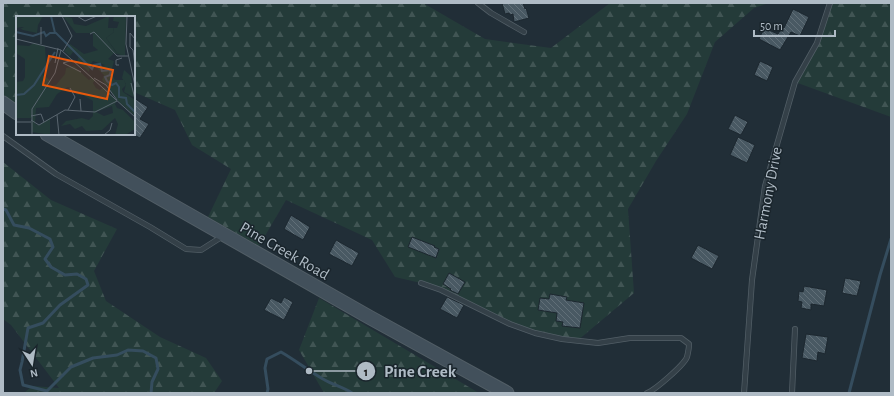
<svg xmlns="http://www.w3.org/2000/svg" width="894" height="396" viewBox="0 0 894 396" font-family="'Alegreya Sans',sans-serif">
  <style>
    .forest { fill: url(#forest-firs) }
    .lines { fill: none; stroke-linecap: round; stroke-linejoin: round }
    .stream { stroke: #354d5e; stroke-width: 3 }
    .building { fill: url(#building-back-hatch); stroke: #1c272f }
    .lane-casing { stroke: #525e66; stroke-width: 6 }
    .secondary-casing { stroke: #525e66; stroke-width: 15 }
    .lane { stroke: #344048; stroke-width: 4.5 }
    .secondary { stroke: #42505b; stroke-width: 13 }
    .labels { text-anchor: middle; stroke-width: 3; stroke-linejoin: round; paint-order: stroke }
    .street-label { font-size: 16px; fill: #afbbc5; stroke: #1a252c }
    .inset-river { fill: none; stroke: #354d5e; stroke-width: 2 }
    .inset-road { fill: none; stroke: #5a6670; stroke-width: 1 }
    .view { fill: #e8590c; fill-opacity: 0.15; stroke: #e8590c; stroke-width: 2 }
    .inset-edge { fill: none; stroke: #afbbc5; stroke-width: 2 }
    .leader { fill: none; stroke: #afbbc5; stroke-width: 1.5 }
    .callout-dot { fill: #afbbc5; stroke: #1a252c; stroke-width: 1.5 }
    .mark-label { font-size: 12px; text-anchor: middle; font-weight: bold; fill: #111 }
    .callout-label { font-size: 17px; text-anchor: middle; font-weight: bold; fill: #afbbc5; stroke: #1a252c; stroke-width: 3; stroke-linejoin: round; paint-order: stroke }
  </style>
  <defs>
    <pattern id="forest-firs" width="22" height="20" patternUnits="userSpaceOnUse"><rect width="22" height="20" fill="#243b39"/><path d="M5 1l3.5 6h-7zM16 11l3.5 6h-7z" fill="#415554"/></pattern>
    <pattern id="building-back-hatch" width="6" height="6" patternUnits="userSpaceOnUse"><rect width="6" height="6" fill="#495963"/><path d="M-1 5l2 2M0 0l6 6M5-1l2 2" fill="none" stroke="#616f78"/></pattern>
  </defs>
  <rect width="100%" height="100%" fill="#212e37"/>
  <path class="forest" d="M 3,3 L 423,3 L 485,39 L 551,48 L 610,3 L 769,3 L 754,8 L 715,42 L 687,114 L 656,161 L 628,209 L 634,293 L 577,341 L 535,333 L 421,283 L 395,277 L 372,240 L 286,200 L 259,246 L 208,217 L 231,169 L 192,145 L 175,110 L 134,92 L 134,17 L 17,17 L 17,113 L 3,103 Z
    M 830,3 L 891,3 L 891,117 L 795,82 L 817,43 Z
    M 3,162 L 51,200 L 117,229 L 94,271 L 106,301 L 160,337 L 206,358 L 222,381 L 214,393 L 24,393 L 32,386 L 59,388 L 11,325 L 3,319 Z
    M 319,298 L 479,393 L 324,393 L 299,350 Z"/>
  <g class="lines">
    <path class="stream" d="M 3,209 L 6,210 L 14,225 L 29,228 L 50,239 L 53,247 L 45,259 L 51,267 L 65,275 L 77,274 L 86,279 L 88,285 L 60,305 L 43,323 L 28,328 L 22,362 L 20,370 L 23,385 L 47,391 L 71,367 L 93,358 L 117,355 L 128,350 L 143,351 L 156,358 L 158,369 L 152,382 L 151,393
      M 267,393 L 268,389 L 265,368 L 267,359 L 281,352 C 295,360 309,371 323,379 C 333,385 343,387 352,393
      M 849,393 L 880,275 L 891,239"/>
  </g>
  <path class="building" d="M 502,3 L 523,3 L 525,9 L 526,8 L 529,18 L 514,22 L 513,14 L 510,15 L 509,13 L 505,14 Z
    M 793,9 L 809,17 L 800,36 L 791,32 L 780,50 L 759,39 L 764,28 L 778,34 L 782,27 L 784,28 Z
    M 760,61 L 773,67 L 767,81 L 754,75 Z
    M 134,98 L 148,107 L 140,119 L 149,124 L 140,138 L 134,135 Z
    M 735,115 L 748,122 L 741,135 L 728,129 Z
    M 738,137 L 755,145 L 747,163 L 730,155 Z
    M 291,215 L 310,227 L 303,240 L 284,229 Z
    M 412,237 L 435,246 L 434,247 L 439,249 L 436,258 L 408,247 Z
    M 336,240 L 359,253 L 352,266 L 329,254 Z
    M 698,245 L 719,256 L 712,269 L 691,258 Z
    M 449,273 L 465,282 L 458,294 L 450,290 L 451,289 L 443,284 Z
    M 845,278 L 861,281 L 857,296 L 842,293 Z
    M 804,286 L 827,290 L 824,306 L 811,304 L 811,310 L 801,308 L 802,302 L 798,301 L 799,291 L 803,292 Z
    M 550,294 L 567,297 L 566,300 L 584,303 L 580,328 L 562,326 L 563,322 L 556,321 L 557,313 L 538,310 L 540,298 L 549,299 Z
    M 284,297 L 293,302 L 284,320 L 264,310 L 271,298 L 281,303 Z
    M 447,297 L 464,305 L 457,318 L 440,309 Z
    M 806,334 L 828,337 L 825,354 L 818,352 L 817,361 L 802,358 Z"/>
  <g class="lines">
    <defs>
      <path id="lane" d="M 478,3 L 491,13 L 524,32
        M 3,136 L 56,174 L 150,227 L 186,249 L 201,250 L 223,236
        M 421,283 L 441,290 L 510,324 L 535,333 L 562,339 L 598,343 L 630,338 L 681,338 L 689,344 C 689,348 688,353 687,357 C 684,365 655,390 647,393
        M 744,393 L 752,280 L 765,186 L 795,82 L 817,43 L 830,3
        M 792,393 L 795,329"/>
      <path id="secondary" d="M 3,103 L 17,113
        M 47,134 L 369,317 L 507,393"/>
    </defs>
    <use href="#lane" class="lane-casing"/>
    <use href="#secondary" class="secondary-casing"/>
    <use href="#lane" class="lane"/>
    <use href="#secondary" class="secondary"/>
  </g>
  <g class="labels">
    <g class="street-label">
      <text transform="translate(767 193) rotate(-79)" y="6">Harmony Drive</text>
      <text transform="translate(285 250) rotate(30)" y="6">Pine Creek Road</text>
    </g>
  </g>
  <g transform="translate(16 16)">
    <rect width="119" height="119" fill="#212e37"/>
    <path d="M 98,0 L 110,0 L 109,40 L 102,38 L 90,22 L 98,16 L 97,12 L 101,12 L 103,6 L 97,5 ZM 108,54 L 115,60 L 119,82 L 108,76 L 110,68 L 106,62 Z" fill="#243b39"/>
    <path d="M 0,0 L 27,0 L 22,9 L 21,17 L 7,14 L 4,12 L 8,12 L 6,11 L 0,12 ZM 47,0 L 56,2 L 58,8 L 70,10 L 93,0 L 92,12 L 97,12 L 98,16 L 90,22 L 100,36 L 110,40 L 98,37 L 92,43 L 98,45 L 96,53 L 93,54 L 99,64 L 108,64 L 110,69 L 106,73 L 107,76 L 119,84 L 118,99 L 102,85 L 86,64 L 88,59 L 81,52 L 89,49 L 77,45 L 74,49 L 73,56 L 61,46 L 63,39 L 57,36 L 54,40 L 48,35 L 54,28 L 68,38 L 82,34 L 77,30 L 77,17 L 60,17 ZM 18,27 L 29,30 L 30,47 L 27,59 L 35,65 L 31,71 L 40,69 L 49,58 L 50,52 L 58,50 L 73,64 L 76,61 L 79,64 L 77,67 L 80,72 L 84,74 L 88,71 L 90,73 L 101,85 L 99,88 L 101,92 L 107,94 L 119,106 L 119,113 L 109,119 L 99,119 L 102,108 L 99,102 L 86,114 L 70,115 L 66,110 L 59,113 L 54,108 L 45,110 L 50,105 L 66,102 L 73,104 L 77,100 L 77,85 L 67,79 L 62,79 L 52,71 L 41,78 L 33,91 L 20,92 L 19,108 L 23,109 L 34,102 L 34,119 L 16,116 L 15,102 L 0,102 L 0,66 L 7,65 L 9,61 L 9,43 L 0,37 L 0,29 L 13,30 ZM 96,90 L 97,97 L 88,100 L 80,96 Z" fill="#243b39" fill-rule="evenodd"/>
    <path class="inset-river" d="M 35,0 L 39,17M 0,16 L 17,20 L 28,16 L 30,20 L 34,17 L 40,17 L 76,53 L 78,49 L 84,48 L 86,55 L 95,54 L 94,59 L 89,61 L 91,65 L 96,69 L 100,67 L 103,71 L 103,81 L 110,82 L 111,88 L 119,96M 0,79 L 8,78 L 18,69 L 39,36"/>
    <path class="inset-road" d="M 46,0 L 56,20 L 47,35M 61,0 L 69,5 L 81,0M 111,0 L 110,28 L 119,70M 25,11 L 25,28M 74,18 L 78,16 L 101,40 L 112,40M 0,23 L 45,34 L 119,101M 119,23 L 114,17 L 114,31 L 117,34 L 119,49M 57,44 L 47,47 L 65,56M 39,47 L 42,32M 103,49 L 100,49 L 100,44 L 106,42M 78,62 L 90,69 L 101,84M 115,67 L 119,83M 64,83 L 65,95M 52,94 L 59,81 L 54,72M 41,99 L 43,119M 15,100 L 25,98 L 28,106M 15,104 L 23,109 L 49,94 L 79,96 L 101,85M 0,106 L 15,106M 16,119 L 16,93 L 39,57 L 45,34M 88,119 L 94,114 L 96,107"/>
    <path class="view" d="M 33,40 L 97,54 L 91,83 L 27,69 Z"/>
    <rect width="119" height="119" class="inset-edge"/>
  </g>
  <path class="leader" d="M309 371L366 371"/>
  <g class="callout-dot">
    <circle cx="309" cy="371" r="4"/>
    <circle cx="366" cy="371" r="10"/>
  </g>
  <g class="mark-label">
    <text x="366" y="376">1</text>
  </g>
  <g class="callout-label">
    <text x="420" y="377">Pine Creek</text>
  </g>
  <rect width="894" height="396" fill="none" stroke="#afbbc5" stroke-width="8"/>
  <g transform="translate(32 364) rotate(168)" stroke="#1a252c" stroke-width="3" paint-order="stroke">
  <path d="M0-3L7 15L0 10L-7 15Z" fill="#afbbc5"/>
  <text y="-6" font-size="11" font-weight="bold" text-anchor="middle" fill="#afbbc5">N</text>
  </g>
  <path d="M754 30v6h81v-6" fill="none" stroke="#afbbc5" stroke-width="2"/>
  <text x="760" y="30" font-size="12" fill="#afbbc5" stroke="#1a252c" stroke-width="3" paint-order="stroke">50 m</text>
</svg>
